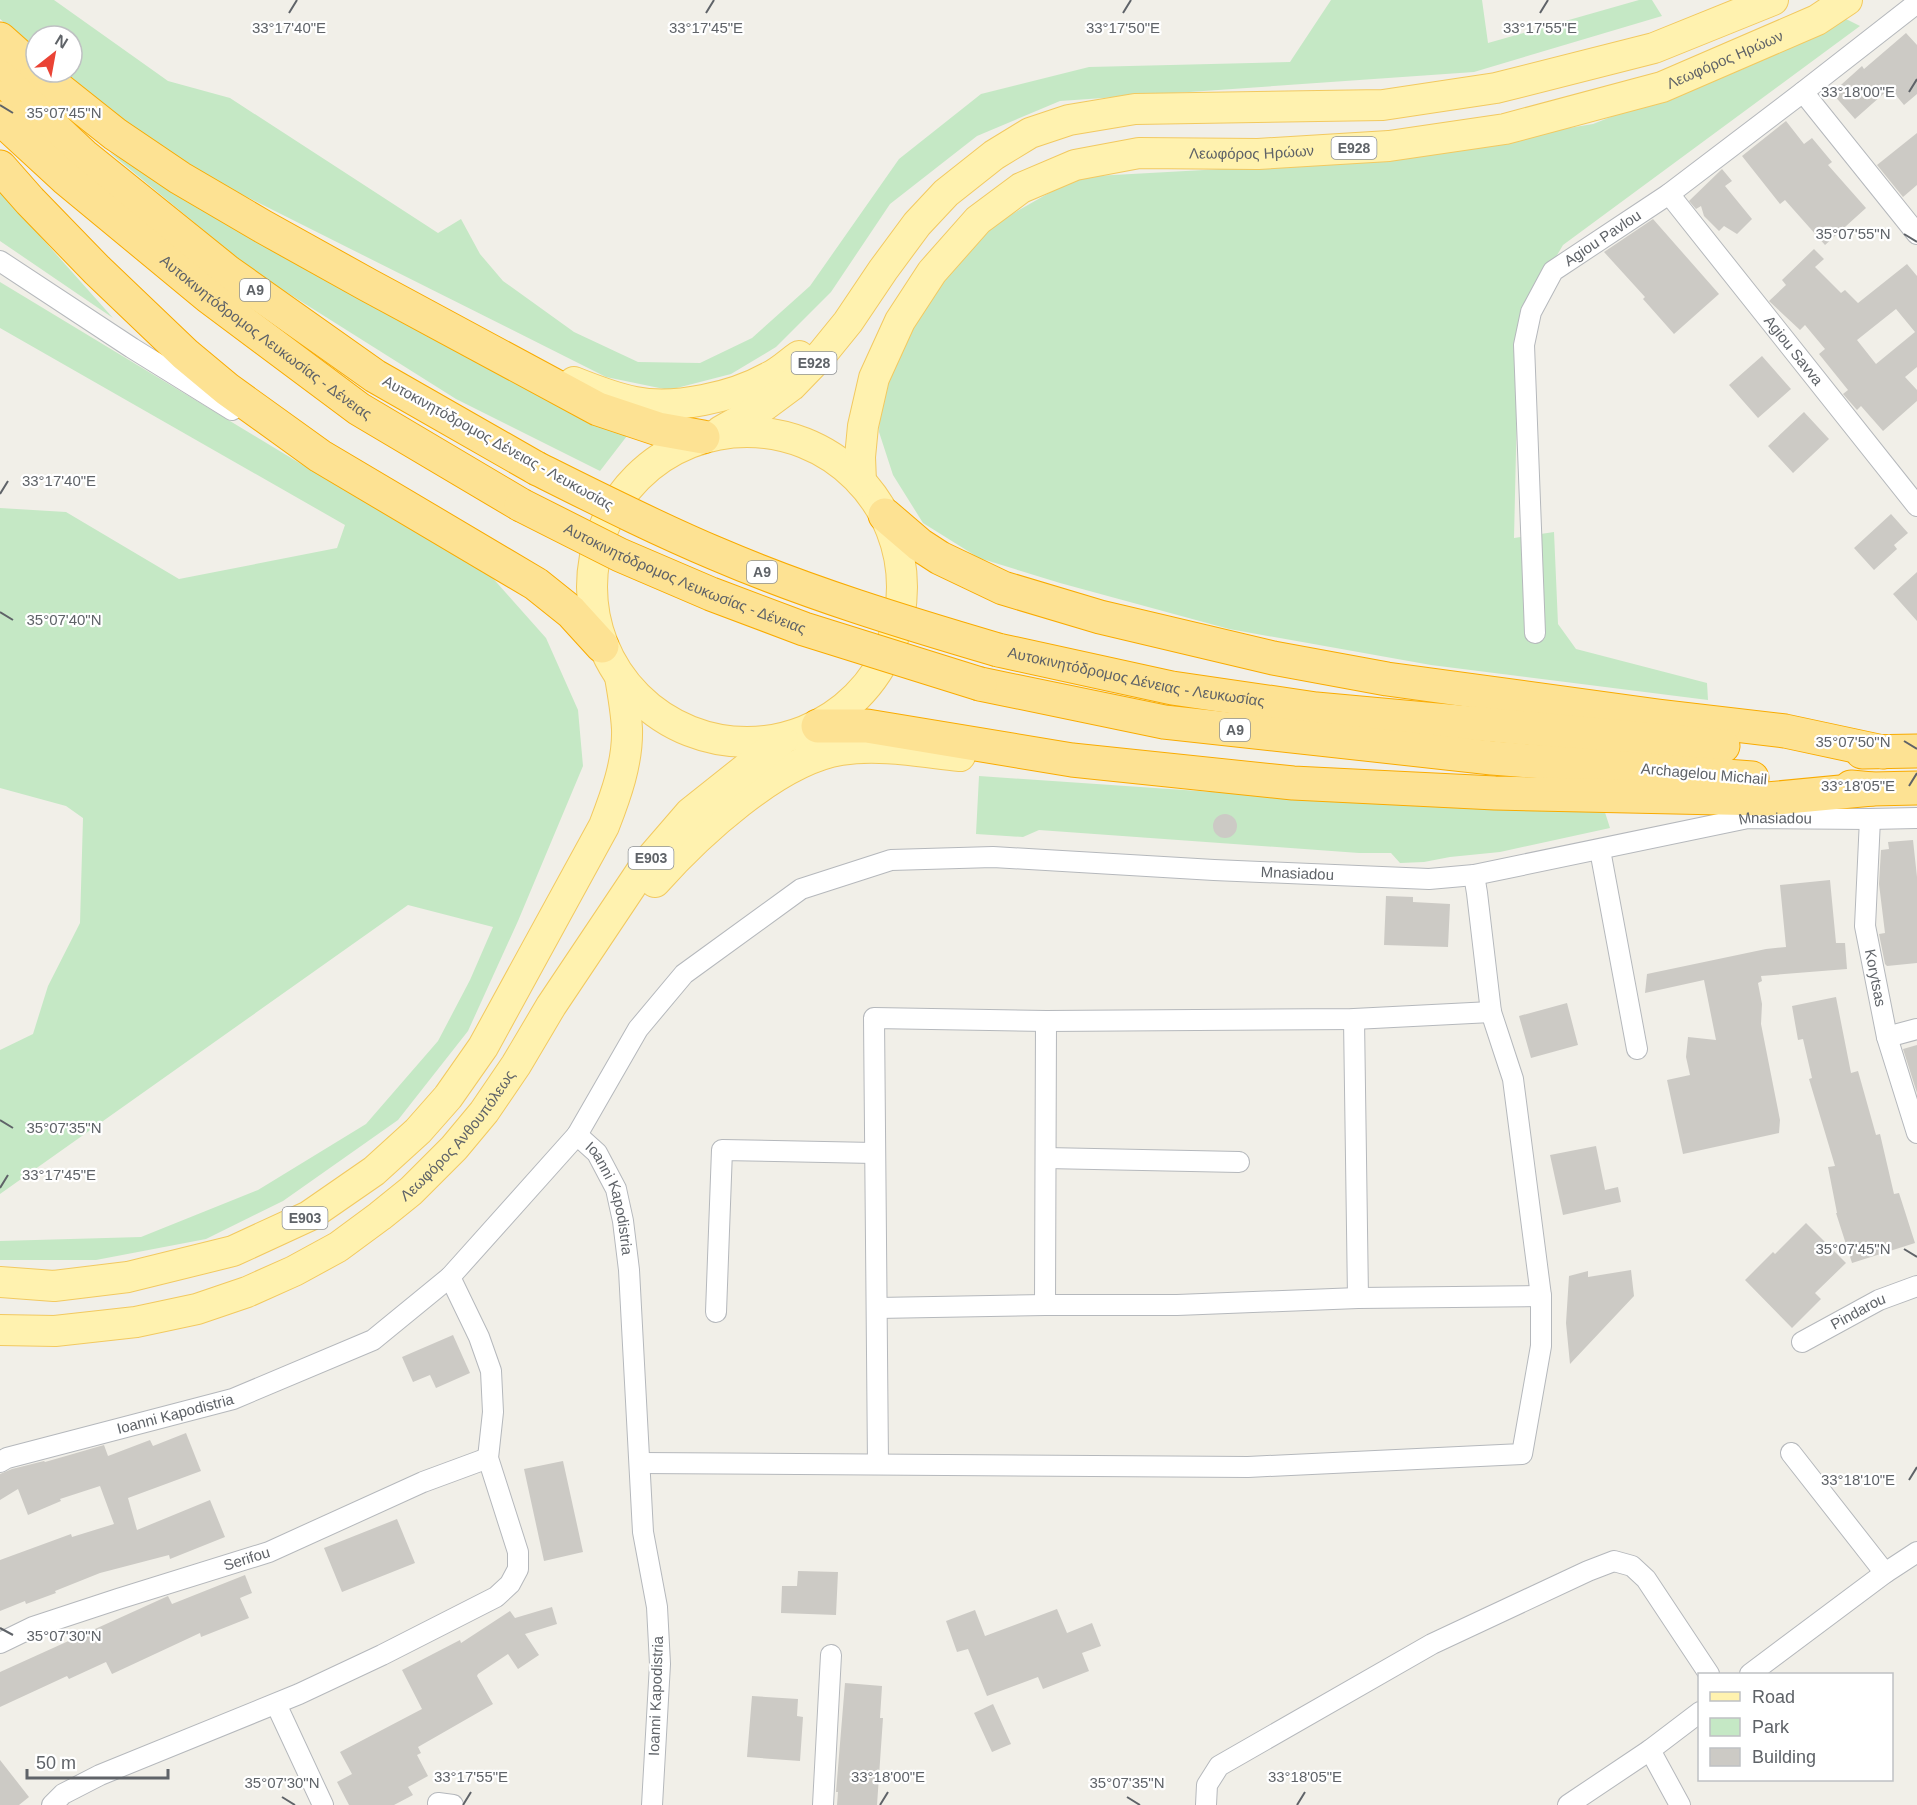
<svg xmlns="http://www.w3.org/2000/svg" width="1917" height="1805" viewBox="0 0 1917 1805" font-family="Arial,sans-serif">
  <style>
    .green { fill: #c5e8c5 }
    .building { fill: #cccac5; fill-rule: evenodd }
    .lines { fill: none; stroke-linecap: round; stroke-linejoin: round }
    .street-casing { stroke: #b5b8bc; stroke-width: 22 }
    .primary-casing { stroke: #f2c960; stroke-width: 32 }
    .highway-casing { stroke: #f9ab00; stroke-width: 35 }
    .street { stroke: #fff; stroke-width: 20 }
    .primary { stroke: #fff2af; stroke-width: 30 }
    .highway { stroke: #fde293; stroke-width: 33 }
    .highway-bridge-casing { stroke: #f9ab00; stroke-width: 35; stroke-linecap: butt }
    .highway-bridge { stroke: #fde293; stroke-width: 33 }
    .ticks { fill: none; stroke: #5f6368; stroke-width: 2 }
    .labels { text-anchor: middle; stroke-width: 4.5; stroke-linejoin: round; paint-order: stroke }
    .shield { fill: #fff; stroke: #8f9295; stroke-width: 1.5 }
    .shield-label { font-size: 14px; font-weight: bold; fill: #5f6368 }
    .street-label { font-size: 15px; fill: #5f6368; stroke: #fff }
    .ticks-label { font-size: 15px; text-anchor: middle; fill: #5f6368; stroke: #fff; stroke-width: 4.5; stroke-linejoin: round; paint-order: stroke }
  </style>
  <rect width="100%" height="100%" fill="#f1efe8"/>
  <path class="green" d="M 0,0 L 54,0 L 168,81 L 230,98 L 438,233 L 461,219 L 480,254 L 503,281 L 574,332 L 638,362 L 700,363 L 752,338 L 810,286 L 899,159 L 981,94 L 1089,67 L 1290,62 L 1331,0 L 1482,0 L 1488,43 L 1639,0 L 1652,0 L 1662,16 L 1474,72 L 1060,101 L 977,136 L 890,204 L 831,292 L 776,347 L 731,374 L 669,390 L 606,377 L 237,192 L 132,133 L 62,72 L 72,72 L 72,36 L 36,36 L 36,50 L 0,19 Z
    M 1840,16 L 1860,26 L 1563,245 L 1519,320 L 1514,538 L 1554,532 L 1558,624 L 1576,649 L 1707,683 L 1708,700 L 1431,665 L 1229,629 L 1060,583 L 979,558 L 923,523 L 893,475 L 879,432 L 881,387 L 922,306 L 970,238 L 1077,177 L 1369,161 L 1593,124 L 1707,79 Z
    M 109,152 L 376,302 L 630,432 L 600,471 L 456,399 L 253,271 Z
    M 0,191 L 113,318 L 0,241 Z
    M 0,282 L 316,473 L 490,575 L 546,638 L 578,710 L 583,766 L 518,921 L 468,1031 L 398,1120 L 283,1201 L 206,1239 L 96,1260 L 0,1260 L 0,1241 L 141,1237 L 258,1190 L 366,1124 L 438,1041 L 470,980 L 493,927 L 408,905 L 0,1194 L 0,1050 L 33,1034 L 48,986 L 80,923 L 83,818 L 66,806 L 0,788 L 0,508 L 66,512 L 179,579 L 337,548 L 345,525 L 0,328 Z
    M 979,776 L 1374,803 L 1602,803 L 1610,828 L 1500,852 L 1450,857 L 1424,862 L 1400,863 L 1391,853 L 1359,853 L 1039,830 L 1023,837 L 976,834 Z"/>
  <path class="building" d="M 1906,33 L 1917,45 L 1917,94 L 1904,105 L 1890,88 L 1855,119 L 1832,93 L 1862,66 L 1864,69 Z
    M 1786,121 L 1804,144 L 1812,138 L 1832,162 L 1828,165 L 1866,208 L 1825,245 L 1785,200 L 1780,204 L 1742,156 Z
    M 1917,133 L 1917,185 L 1903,197 L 1877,165 Z
    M 1722,169 L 1732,181 L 1725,186 L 1752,219 L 1737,234 L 1724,226 L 1719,231 L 1704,216 L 1701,206 L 1696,209 L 1689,201 Z
    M 1653,219 L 1719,294 L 1674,334 L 1643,299 L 1645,297 L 1604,252 Z
    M 1814,249 L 1824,259 L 1815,267 L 1841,293 L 1845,290 L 1858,303 L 1907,264 L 1917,276 L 1917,367 L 1905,377 L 1917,390 L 1917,401 L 1883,431 L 1861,406 L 1857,410 L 1843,394 L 1848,390 L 1819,354 L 1825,349 L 1805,325 L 1800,330 L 1769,301 L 1786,285 L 1782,280 ZM 1896,309 L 1915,332 L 1876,364 L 1857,340 Z
    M 1762,356 L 1791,389 L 1758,418 L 1729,385 Z
    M 1804,412 L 1829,439 L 1793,473 L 1768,446 Z
    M 1891,514 L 1908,533 L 1894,545 L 1897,549 L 1874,570 L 1854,548 Z
    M 1917,572 L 1917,621 L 1893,594 Z
    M1213 826a12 12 0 1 1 24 0a12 12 0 1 1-24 0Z
    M 1913,840 L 1917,877 L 1917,963 L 1887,966 L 1885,964 L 1879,934 L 1885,933 L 1879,884 L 1881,850 L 1889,849 L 1888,842 Z
    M 1830,880 L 1836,943 L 1845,943 L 1847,969 L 1761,976 L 1762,981 L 1758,983 L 1762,1004 L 1761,1024 L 1780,1120 L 1779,1133 L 1683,1154 L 1667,1080 L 1690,1075 L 1686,1057 L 1688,1037 L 1716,1040 L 1704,980 L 1645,993 L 1647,974 L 1766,949 L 1786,947 L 1780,885 Z
    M 1386,896 L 1413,897 L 1413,902 L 1450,904 L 1448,947 L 1384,945 Z
    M 1836,997 L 1851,1073 L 1858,1071 L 1876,1135 L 1880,1134 L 1894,1194 L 1899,1193 L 1915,1243 L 1852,1263 L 1836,1213 L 1837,1213 L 1828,1167 L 1835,1166 L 1809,1079 L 1812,1078 L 1803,1039 L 1798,1040 L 1792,1006 Z
    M 1567,1003 L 1578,1045 L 1531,1058 L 1519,1016 Z
    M 1917,1045 L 1917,1093 L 1903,1049 Z
    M 1596,1146 L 1605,1190 L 1618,1187 L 1621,1202 L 1563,1215 L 1550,1155 Z
    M 1806,1223 L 1846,1263 L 1815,1293 L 1821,1299 L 1792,1328 L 1745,1280 L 1773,1252 L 1775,1254 Z
    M 1631,1270 L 1634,1296 L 1570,1364 L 1566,1323 L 1569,1276 L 1588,1271 L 1588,1277 Z
    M 453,1335 L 470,1373 L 436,1388 L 430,1375 L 413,1382 L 402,1357 Z
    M 186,1433 L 201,1471 L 128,1498 L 137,1530 L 210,1500 L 225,1537 L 170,1559 L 169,1555 L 100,1573 L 55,1591 L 56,1593 L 26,1604 L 25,1601 L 0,1611 L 0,1560 L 71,1534 L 72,1537 L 114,1524 L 100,1486 L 60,1499 L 61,1501 L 28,1515 L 18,1489 L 0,1500 L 0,1474 L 12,1469 L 44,1461 L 45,1462 L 104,1445 L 108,1456 L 150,1440 L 153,1446 Z
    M 563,1461 L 583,1552 L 544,1561 L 524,1469 Z
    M 397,1519 L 415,1563 L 342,1592 L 324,1548 Z
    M 798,1571 L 838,1572 L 836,1615 L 781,1613 L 782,1586 L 797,1586 Z
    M 245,1575 L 252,1593 L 240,1598 L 249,1618 L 201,1637 L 200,1633 L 112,1674 L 106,1662 L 69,1679 L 67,1676 L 0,1707 L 0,1672 L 168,1596 L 172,1604 Z
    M 552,1607 L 557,1624 L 525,1634 L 539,1655 L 518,1669 L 508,1654 L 478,1674 L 477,1676 L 493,1704 L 418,1747 L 421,1753 L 417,1755 L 428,1776 L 408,1787 L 413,1795 L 394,1805 L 349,1805 L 337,1782 L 352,1774 L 340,1752 L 422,1709 L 402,1670 L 460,1640 L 461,1643 L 510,1611 L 515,1618 Z
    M 1057,1609 L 1067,1633 L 1092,1623 L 1101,1646 L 1082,1653 L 1089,1671 L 1043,1689 L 1038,1677 L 987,1696 L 968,1649 L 957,1652 L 946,1621 L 975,1610 L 985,1636 Z
    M 845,1683 L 882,1686 L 880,1718 L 883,1718 L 877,1805 L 837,1805 L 838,1792 L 836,1792 Z
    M 752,1696 L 798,1699 L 797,1716 L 803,1717 L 800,1761 L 747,1757 Z
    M 993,1704 L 1011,1744 L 992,1752 L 974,1713 Z
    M 0,1760 L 29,1797 L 19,1805 L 0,1805 Z"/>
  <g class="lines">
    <defs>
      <g id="street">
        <path d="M 1803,92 L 1917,234"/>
        <path id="s1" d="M 1669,194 L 1917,506"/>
        <path d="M 0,261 L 132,348 L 232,410"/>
        <path id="s2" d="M 1535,633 L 1524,345 L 1531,312 L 1553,271 L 1669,194 L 1803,92 L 1917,3"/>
        <path id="s3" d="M 1870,819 L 1865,926 L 1887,1037 L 1917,1133"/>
        <path d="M 1600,850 L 1637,1049"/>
        <path d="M 1354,1019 L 1358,1298"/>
        <path d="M 1887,1037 L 1917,1029"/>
        <path id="s4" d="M 577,1135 L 638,1029 L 684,974 L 801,889 L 891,860 L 993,857 L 1214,870 L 1429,879 L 1474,875 L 1748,818 L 1870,819 L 1917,818"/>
        <path d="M 1046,1158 L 1239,1162"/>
        <path d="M 1045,1305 L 1046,1021"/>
        <path d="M 877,1308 L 1045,1305 L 1177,1305 L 1358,1298 L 1541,1296"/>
        <path d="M 716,1312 L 722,1150 L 874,1153"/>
        <path id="s5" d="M 1802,1342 L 1879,1300 L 1917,1286"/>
        <path d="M 1791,1453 L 1885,1573"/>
        <path id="s6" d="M 0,1462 L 7,1458 L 233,1399 L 373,1340 L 450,1277 L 577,1135 L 597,1153 L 616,1189 L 623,1221 L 629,1270 L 643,1532 L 657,1607 L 660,1664 L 652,1805"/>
        <path d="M 640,1463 L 1248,1467 L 1522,1454 L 1541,1346 L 1541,1296 L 1513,1079 L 1491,1012 L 1477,893 L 1474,875"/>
        <path d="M 878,1464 L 874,1018 L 1046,1021 L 1354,1019 L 1491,1012"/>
        <path id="s7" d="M 0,1643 L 33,1627 L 118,1599 L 269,1552 L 423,1482 L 488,1458"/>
        <path d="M 1750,1674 L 1885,1573 L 1917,1552"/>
        <path d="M 276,1704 L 323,1805"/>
        <path d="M 1650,1750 L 1680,1805"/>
        <path d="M 438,1803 L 453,1805"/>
        <path d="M 52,1805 L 63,1794 L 100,1775 L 299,1694 L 382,1655 L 496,1597 L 510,1584 L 518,1569 L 518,1552 L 488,1458 L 493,1412 L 491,1371 L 479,1337 L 450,1277"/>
        <path d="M 823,1805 L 831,1655"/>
        <path d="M 1206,1805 L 1207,1785 L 1219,1766 L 1432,1644 L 1588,1571 L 1614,1561 L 1632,1566 L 1646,1579 L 1709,1674"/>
        <path d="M 1568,1805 L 1650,1750 L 1700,1712"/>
      </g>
      <g id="primary">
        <path d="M 574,382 C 594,390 614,398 635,402 C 675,410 733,397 769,377 C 780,372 789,363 799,356"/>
        <path d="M 721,431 L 760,409 L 791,386 L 822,354 L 848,322 L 883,270 L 917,224 L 946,193 L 994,155 L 1030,133 L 1069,120 L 1135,109 L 1383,105 L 1496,88 L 1654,48 L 1773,0"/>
        <circle cx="747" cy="587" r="155"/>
        <path id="s8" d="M 861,482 L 860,457 L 863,426 L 874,378 L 900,321 L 932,272 L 978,220 L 1021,188 L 1075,165 L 1139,153 L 1258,154 L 1389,146 L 1505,129 L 1662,87 L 1817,20 L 1847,0"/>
        <path d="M 655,882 C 697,835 777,760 841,750 C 880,744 921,752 960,756"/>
        <path d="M 0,1282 L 54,1286 L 128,1277 L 233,1251 L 309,1216 L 374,1171 L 418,1131 L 448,1097 L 483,1047 L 604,826 C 616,795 628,762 627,729 C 626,711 623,694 620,677"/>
        <path id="s9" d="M 0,1330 L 55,1331 L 136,1322 L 197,1309 L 247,1292 L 294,1271 L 338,1247 L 380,1216 L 411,1191 L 454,1148 L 484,1112 L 516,1065 L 551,1006 L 646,864 L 690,813 L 783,739"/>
      </g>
      <g id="highway">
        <path d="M 0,39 L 36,71"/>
        <path d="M 37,72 L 115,134 L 180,178 L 262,226 L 368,285 L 598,409 L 658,429 L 703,437"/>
        <path d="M 0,77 L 83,155 L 228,272 L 375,376 L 536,468"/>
        <path id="s10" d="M 0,118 L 65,178 L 209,297 L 359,409 L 521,505"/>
        <path d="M 0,167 L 30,201 L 97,270 L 185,354 L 227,389 L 320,456 L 536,584 L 571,612 L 602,646"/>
        <path d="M 885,515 L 920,545 L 940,558 L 1003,588 L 1100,617 L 1273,658 L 1387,679 L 1658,716 L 1785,731 L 1883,752"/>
        <path id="s11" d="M 998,650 L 1172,688 L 1316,709 L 1723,746"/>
        <path d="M 980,684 L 1164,722 L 1492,758 L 1752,778"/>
        <path d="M 818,726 L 867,726 L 1072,760 L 1293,783 L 1495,793 L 1767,799 L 1872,789"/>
        <path d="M 1862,752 L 1917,751"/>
        <path d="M 1851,787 L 1872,789 L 1917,788"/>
      </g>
    </defs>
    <use href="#street" class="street-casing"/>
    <use href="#primary" class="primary-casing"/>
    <use href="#highway" class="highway-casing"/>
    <use href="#street" class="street"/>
    <use href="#primary" class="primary"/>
    <use href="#highway" class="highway"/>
    <defs>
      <g id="highway-bridge">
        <path d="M 536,468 C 596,498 655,528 717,554 C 808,593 903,622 998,650"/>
        <path id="s12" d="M 521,505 L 620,555 L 711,594 L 804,629 L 980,684"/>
      </g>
    </defs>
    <use href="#highway-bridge" class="highway-bridge-casing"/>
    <use href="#highway-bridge" class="highway-bridge"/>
  </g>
  <path class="ticks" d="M 289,13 L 297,0M 706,13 L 714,0M 1123,13 L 1131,0M 1540,13 L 1548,0M 1909,92 L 1917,79M 0,105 L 13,113M 1904,234 L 1917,242M 0,494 L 8,481M 0,612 L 13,620M 1904,741 L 1917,749M 1909,786 L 1917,773M 0,1120 L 13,1128M 0,1188 L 8,1175M 1904,1249 L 1917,1257M 1909,1480 L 1917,1467M 0,1628 L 13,1635M 282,1797 L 295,1805M 1127,1797 L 1140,1805M 463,1805 L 471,1792M 880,1805 L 888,1792M 1297,1805 L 1305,1792"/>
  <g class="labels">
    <g class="shield">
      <rect x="1331.5" y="137" width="45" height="22" rx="4.5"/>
      <rect x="240" y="279" width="30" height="22" rx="4.5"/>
      <rect x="791.5" y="352" width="45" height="22" rx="4.5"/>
      <rect x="747" y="561" width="30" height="22" rx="4.5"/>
      <rect x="1220" y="719" width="30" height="22" rx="4.5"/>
      <rect x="628.5" y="847" width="45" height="22" rx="4.5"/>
      <rect x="282.5" y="1207" width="45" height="22" rx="4.5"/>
    </g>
    <g class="shield-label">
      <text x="1354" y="153">E928</text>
      <text x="255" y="295">A9</text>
      <text x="814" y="368">E928</text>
      <text x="762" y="577">A9</text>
      <text x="1235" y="735">A9</text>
      <text x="651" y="863">E903</text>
      <text x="305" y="1223">E903</text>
    </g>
    <g class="street-label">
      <text dy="5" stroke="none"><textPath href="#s8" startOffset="1072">Λεωφόρος Ηρώων</textPath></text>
      <text dy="5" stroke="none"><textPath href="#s8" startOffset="586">Λεωφόρος Ηρώων</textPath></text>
      <text dy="5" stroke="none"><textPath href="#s2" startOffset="428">Agiou Pavlou</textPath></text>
      <text dy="5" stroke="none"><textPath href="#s10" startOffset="345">Αυτοκινητόδρομος Λευκωσίας - Δένειας</textPath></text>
      <text dy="5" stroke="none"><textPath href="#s1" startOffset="200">Agiou Savva</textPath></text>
      <text transform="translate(498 443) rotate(29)" y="5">Αυτοκινητόδρομος Δένειας - Λευκωσίας</text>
      <text dy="5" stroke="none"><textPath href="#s12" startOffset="180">Αυτοκινητόδρομος Λευκωσίας - Δένειας</textPath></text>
      <text dy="5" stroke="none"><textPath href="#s11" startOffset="141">Αυτοκινητόδρομος Δένειας - Λευκωσίας</textPath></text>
      <text transform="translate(1704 774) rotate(5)" y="5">Archagelou Michail</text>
      <text dy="5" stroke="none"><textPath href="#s4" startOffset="1324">Mnasiadou</textPath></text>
      <text dy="5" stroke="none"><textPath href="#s4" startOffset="840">Mnasiadou</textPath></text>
      <text dy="5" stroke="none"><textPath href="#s3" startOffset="160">Korytsas</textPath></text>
      <text dy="5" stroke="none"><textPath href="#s9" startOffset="518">Λεωφόρος Ανθουπόλεως</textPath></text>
      <text dy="5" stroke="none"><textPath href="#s6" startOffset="758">Ioanni Kapodistria</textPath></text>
      <text dy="5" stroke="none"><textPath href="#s5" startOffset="64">Pindarou</textPath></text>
      <text dy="5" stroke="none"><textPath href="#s6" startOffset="182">Ioanni Kapodistria</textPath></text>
      <text dy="5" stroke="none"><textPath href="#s7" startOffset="261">Serifou</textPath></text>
      <text transform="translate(656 1696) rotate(-88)" y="5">Ioanni Kapodistria</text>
    </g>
  </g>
  <g class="ticks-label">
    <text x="289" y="33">33°17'40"E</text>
    <text x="706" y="33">33°17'45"E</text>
    <text x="1123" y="33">33°17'50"E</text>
    <text x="1540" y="33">33°17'55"E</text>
    <text x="1858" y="97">33°18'00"E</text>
    <text x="64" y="118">35°07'45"N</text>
    <text x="1853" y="239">35°07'55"N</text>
    <text x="59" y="486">33°17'40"E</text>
    <text x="64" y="625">35°07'40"N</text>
    <text x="1853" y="747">35°07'50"N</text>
    <text x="1858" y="791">33°18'05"E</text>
    <text x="64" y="1133">35°07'35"N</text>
    <text x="59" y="1180">33°17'45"E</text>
    <text x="1853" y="1254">35°07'45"N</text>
    <text x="1858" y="1485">33°18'10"E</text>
    <text x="64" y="1641">35°07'30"N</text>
    <text x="471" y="1782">33°17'55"E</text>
    <text x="888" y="1782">33°18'00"E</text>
    <text x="1305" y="1782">33°18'05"E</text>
    <text x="282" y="1788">35°07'30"N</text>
    <text x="1127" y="1788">35°07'35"N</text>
  </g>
  <rect x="1698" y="1673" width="195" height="108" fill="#ffffff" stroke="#bfc1c3" stroke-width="1.5"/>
  <rect x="1710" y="1692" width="30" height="9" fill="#fff2af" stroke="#bfc1c3" stroke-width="1.5"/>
  <text x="1752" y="1703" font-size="18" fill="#5f6368">Road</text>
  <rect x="1710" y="1718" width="30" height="18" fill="#c5e8c5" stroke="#bfc1c3" stroke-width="1.5"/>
  <text x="1752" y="1733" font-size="18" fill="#5f6368">Park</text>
  <rect x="1710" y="1748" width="30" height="18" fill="#cccac5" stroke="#bfc1c3" stroke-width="1.5"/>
  <text x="1752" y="1763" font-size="18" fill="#5f6368">Building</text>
  <g transform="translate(54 54) rotate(31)"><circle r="28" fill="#ffffff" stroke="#bfc1c3" stroke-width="1.5"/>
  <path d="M0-4.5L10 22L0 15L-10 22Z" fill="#ea4335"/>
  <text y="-9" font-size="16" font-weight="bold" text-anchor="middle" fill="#5f6368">N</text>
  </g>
  <path d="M27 1769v9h141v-9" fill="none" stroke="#5f6368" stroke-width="3"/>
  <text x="36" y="1769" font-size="18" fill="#5f6368" stroke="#ffffff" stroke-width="4.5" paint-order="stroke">50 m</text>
</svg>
